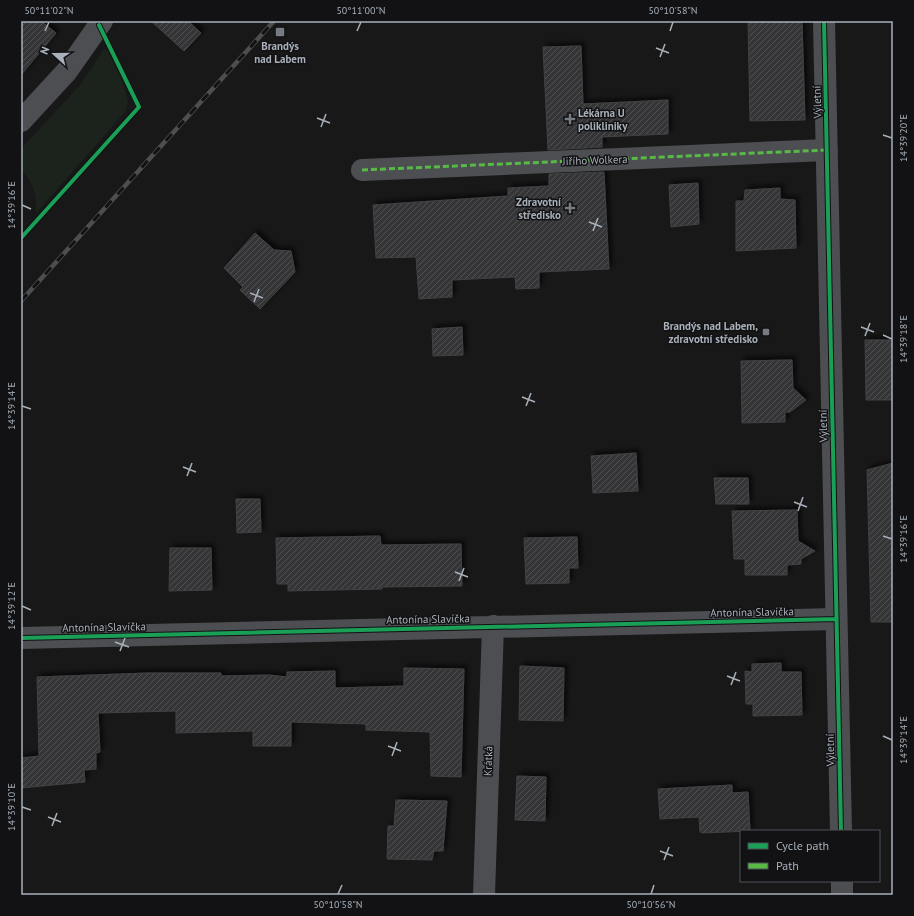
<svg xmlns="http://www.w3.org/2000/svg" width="914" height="916" viewBox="0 0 914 916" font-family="'PT Sans',sans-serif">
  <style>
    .green { fill: #1b231c }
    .building { fill: url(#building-hatch); stroke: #404244; filter: url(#shadow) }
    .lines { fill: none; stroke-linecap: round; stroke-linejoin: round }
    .minor { stroke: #4c4e51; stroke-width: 22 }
    .rail-casing { stroke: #4c4e50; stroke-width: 4.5 }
    .rail { stroke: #121214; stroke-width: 3; stroke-dasharray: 9; stroke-linecap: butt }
    .quiet { stroke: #58b947; stroke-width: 3; stroke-dasharray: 6 3; stroke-linecap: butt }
    .cycleway-casing { stroke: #121214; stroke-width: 6 }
    .cycleway { stroke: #1a9f57; stroke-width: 4 }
    .ticks { fill: none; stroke: #a8b0ba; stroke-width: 1.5 }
    .poi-dot { fill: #767b81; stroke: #121214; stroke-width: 1.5 }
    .labels { text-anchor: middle; stroke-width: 3; stroke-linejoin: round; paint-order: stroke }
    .poi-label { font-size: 11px; font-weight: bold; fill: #a8b0ba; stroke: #121214; text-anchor: end }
    .street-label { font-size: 11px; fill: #a8b0ba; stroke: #121214 }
    .neatline { fill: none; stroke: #a8b0ba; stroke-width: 1.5 }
    .ticks-label { font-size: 10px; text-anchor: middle; fill: #a8b0ba }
  </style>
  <defs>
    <pattern id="building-hatch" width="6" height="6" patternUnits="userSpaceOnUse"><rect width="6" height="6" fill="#363637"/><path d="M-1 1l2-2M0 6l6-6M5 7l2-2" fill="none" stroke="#505152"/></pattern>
    <filter id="shadow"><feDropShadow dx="3.5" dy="-3.5" stdDeviation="2" flood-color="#0009"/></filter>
  </defs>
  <rect width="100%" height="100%" fill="#181818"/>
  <path class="green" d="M 104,49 L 108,51 L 124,85 L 126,94 L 128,102 L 125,112 L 36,213 C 37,197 34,181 21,171 L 21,149 L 81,84 Z"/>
  <path class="building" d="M 21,21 L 41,21 L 56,33 L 21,75 Z
    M 151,21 L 188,21 L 201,33 L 184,51 Z
    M 748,21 L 802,21 L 805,120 L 750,121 Z
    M 581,46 L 583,104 L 668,100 L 668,134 L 602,137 L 602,147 L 548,150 L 543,47 Z
    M 604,172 L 609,269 L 539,272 L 539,288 L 516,289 L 515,277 L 452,280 L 452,297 L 419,299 L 416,257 L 376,258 L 373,205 L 508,196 L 508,188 L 549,186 L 549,174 Z
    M 698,183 L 699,224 L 671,227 L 669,185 Z
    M 780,188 L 780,199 L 795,200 L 796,248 L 736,251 L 736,201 L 744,201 L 745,190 Z
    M 255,233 L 274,250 L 291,251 L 295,272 L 260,309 L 240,290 L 243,287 L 224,268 Z
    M 462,327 L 463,355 L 433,356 L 432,329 Z
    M 865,340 L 893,340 L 893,400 L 866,400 Z
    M 792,360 L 793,388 L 806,400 L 790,412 L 785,412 L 785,422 L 742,423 L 741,361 Z
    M 636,453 L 638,491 L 593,493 L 591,456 Z
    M 893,463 L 893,622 L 871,622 L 867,470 Z
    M 714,478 L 748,478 L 749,504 L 716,504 Z
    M 236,499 L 260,499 L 261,532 L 237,533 Z
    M 797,510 L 798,541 L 815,551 L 801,559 L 801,564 L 787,565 L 787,575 L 745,575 L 745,559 L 734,559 L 732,511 Z
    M 380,536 L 381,545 L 461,544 L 462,586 L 382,587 L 382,589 L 288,591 L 288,584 L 277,584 L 276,538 Z
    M 577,537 L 578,568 L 569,568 L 569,583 L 526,584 L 524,538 Z
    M 170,548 L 211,548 L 212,590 L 169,591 Z
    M 781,663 L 781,672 L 801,672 L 802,715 L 753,716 L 753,704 L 746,704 L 745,671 L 752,672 L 752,664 Z
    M 520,666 L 564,668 L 563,721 L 519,720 Z
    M 404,668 L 464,669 L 461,777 L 431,776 L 430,732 L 366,730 L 366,724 L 291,722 L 291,746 L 253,746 L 253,731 L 176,733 L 176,711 L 98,713 L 100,752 L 96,753 L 96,769 L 84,770 L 85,782 L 21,788 L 21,758 L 39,756 L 37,677 L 147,673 L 221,673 L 221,676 L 269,675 L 287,677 L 287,672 L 335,671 L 335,688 L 404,686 Z
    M 517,776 L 546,777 L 545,821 L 515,820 Z
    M 732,785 L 732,793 L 748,792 L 750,831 L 702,833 L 700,832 L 699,817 L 660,819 L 658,789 Z
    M 396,800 L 447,801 L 443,851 L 434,851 L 432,860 L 387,859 L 388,826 L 394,826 Z"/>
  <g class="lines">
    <path class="minor" d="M 824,21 L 841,831
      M 21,121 L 67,71 L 102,21
      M 362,170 L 827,150
      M 21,638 L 836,619
      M 842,881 L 842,895
      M 484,895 L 493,626"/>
    <defs>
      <path id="rail" d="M 21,301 L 274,21"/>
    </defs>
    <use href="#rail" class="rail-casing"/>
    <use href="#rail" class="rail"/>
    <path class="quiet" d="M 362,170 L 827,150"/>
    <defs>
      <path id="cycleway" d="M 824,21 L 841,831
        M 21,238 L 139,107 L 99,25
        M 21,638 L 836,619"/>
    </defs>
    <use href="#cycleway" class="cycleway-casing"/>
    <use href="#cycleway" class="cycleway"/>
  </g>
  <path class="ticks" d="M 45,31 L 49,22M 357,31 L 361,22M 670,31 L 673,22M 656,48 L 669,53M 660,57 L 665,44M 317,118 L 330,123M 321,127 L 326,114M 883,135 L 892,138M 22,205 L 31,209M 589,222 L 602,227M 593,231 L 598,218M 250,293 L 263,298M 254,302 L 259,289M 861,327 L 874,332M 883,335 L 892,339M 865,336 L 870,323M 522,397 L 535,402M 22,406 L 31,409M 526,406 L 531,393M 183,467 L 196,472M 187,476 L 192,463M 794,502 L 807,507M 798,511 L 803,497M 883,536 L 892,539M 455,572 L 468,577M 459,581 L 464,568M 22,606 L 31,610M 115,642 L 129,647M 120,651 L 125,638M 727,676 L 740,681M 731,685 L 736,672M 883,736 L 892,740M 388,746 L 401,751M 392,756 L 397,742M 22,807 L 31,810M 48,817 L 61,822M 52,826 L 57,813M 660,851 L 673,856M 664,860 L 669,847M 338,894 L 342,885M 651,894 L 654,885"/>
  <g class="poi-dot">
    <rect x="275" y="27" width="10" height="10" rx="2"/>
    <path d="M568 113h4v4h4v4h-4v4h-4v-4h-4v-4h4z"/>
    <path d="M568 202h4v4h4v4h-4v4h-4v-4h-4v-4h4z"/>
    <rect x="762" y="328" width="8" height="8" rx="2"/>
  </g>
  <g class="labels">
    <g class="poi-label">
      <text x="280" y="50" text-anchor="middle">Brandýs<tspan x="280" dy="13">nad Labem</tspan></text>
      <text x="578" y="117" text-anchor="start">Lékárna U<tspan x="578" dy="13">polikliniky</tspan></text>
      <text x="561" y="206">Zdravotní<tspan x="561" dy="13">středisko</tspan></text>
      <text x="758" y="330">Brandýs nad Labem,<tspan x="758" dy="13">zdravotní středisko</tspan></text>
    </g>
    <g class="street-label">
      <text transform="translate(817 102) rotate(-92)" y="4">Výletní</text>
      <text transform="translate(595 160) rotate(-2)" y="4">Jiřího Wolkera</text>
      <text transform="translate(823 426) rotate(-91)" y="4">Výletní</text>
      <text transform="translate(752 612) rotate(-1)" y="4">Antonína Slavíčka</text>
      <text transform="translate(428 619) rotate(-1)" y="4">Antonína Slavíčka</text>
      <text transform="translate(104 627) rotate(-1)" y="4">Antonína Slavíčka</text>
      <text transform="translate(830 750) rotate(-91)" y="4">Výletní</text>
      <text transform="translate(488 761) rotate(-88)" y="4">Krátká</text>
    </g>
  </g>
  <rect width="914" height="916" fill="none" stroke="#121214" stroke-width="44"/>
  <rect x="740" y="830" width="140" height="52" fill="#121214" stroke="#4e5156"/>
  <rect x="748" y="843" width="20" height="6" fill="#1a9f57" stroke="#4e5156"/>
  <text x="776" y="850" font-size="12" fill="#a8b0ba">Cycle path</text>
  <rect x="748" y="863" width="20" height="6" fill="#58b947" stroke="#4e5156"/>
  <text x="776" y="870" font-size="12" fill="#a8b0ba">Path</text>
  <g transform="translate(54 54) rotate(291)" stroke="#121214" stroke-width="3" paint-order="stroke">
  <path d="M0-3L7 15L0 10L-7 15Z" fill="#a8b0ba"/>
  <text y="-6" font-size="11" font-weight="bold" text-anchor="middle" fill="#a8b0ba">N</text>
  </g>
  <rect x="22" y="22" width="870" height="872" class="neatline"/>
  <g class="ticks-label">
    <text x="49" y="14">50°11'02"N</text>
    <text x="361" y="14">50°11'00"N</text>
    <text x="673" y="14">50°10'58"N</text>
    <text transform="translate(903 138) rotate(-90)" y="4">14°39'20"E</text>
    <text transform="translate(11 205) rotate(-90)" y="4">14°39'16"E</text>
    <text transform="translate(903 339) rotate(-90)" y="4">14°39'18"E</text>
    <text transform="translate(11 406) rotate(-90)" y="4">14°39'14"E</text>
    <text transform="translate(903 539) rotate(-90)" y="4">14°39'16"E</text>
    <text transform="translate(11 606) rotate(-90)" y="4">14°39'12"E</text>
    <text transform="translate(903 740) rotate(-90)" y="4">14°39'14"E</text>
    <text transform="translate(11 807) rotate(-90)" y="4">14°39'10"E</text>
    <text x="338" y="908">50°10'58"N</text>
    <text x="651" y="908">50°10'56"N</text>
  </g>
</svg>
